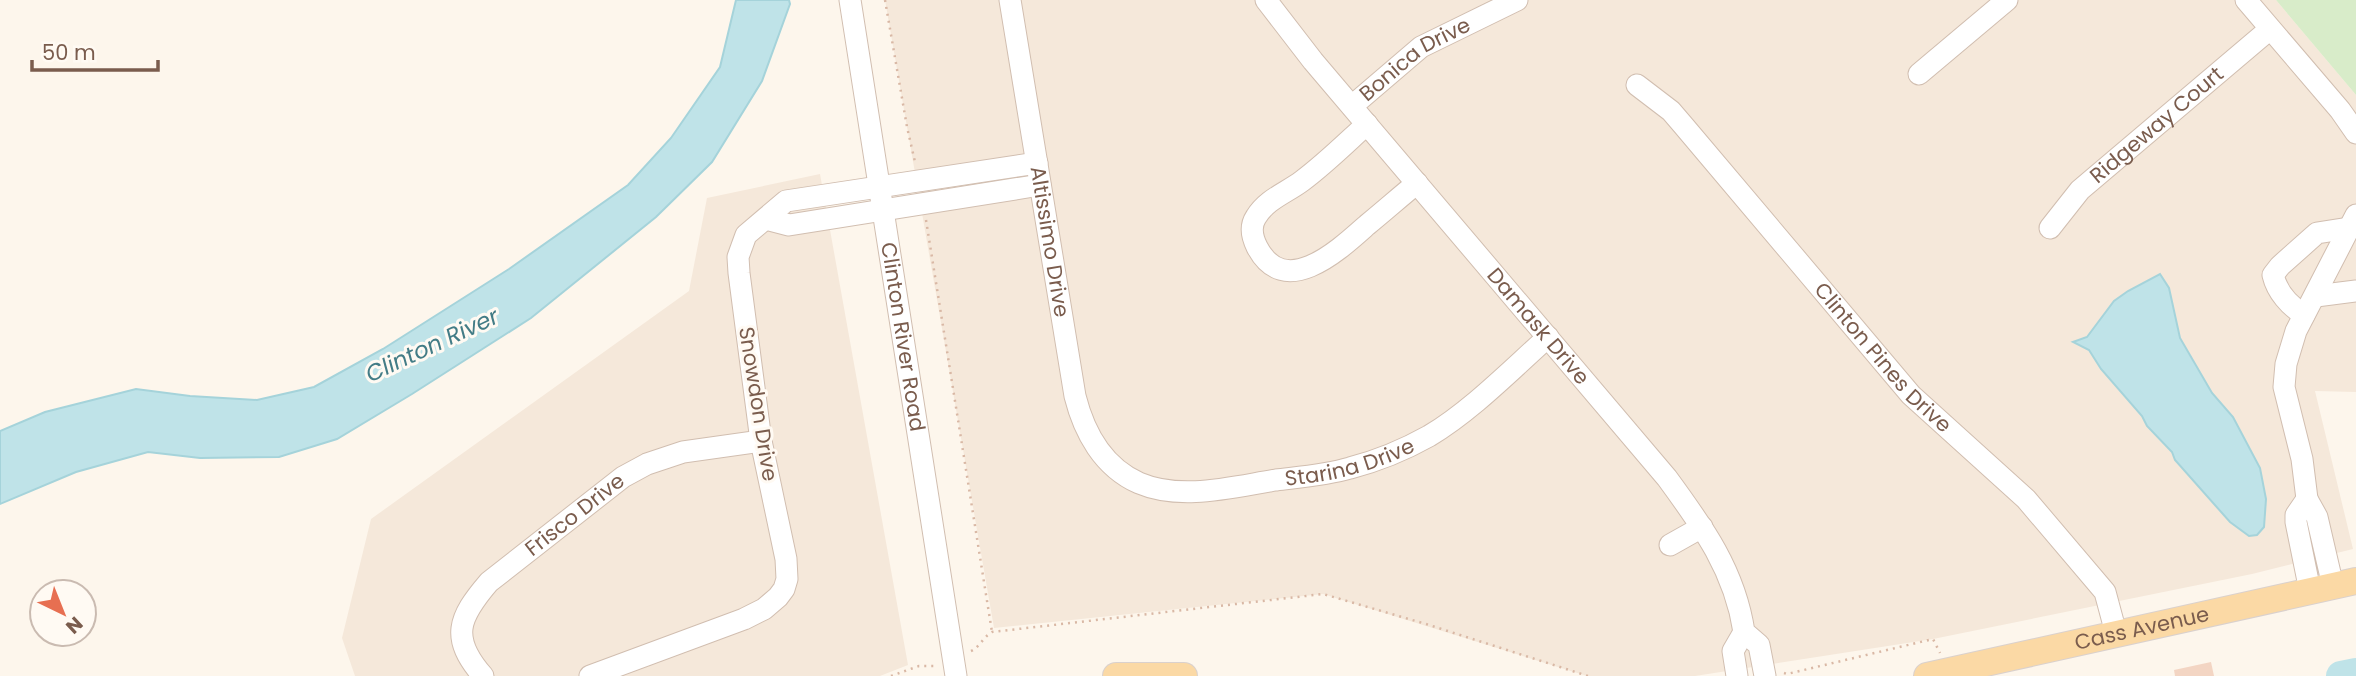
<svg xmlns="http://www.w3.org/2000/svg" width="2356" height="676" viewBox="0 0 2356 676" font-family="Poppins,sans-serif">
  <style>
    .residential { fill: #f5e8da }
    .green { fill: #d8ecc9 }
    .water { fill: #bfe3e8; stroke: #a5d3da; stroke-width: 2 }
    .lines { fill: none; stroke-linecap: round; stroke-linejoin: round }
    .river { stroke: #bfe3e8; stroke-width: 30 }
    .building { fill: #f3d5c3 }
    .minor-casing { stroke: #d1beb0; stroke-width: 23 }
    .major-casing { stroke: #dad1cd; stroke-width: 28 }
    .path { stroke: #d9b8a5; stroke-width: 2.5; stroke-dasharray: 2 5; stroke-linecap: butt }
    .minor { stroke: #fff; stroke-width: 21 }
    .major { stroke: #fbd9a5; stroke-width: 26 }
    .labels { text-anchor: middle; stroke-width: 6; stroke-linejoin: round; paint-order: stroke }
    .street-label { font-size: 21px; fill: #7a5c4d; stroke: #fffaf3 }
    .water-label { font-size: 23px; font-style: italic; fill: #437c86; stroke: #fffaf3 }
  </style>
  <rect width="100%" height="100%" fill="#fdf6ec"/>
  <path class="residential" d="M 885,0 L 2276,0 L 2356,95 L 2356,392 L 2315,391 L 2353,549 L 2252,574 L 1933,639 L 1695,676 L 1587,676 L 1323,594 L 994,628 Z
    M 820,174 L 908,665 L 880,676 L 355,676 L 342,638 L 371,519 L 689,291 L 707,198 Z"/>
  <path class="green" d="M 2276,0 L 2356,0 L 2356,95 Z"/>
  <path class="water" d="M 736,0 L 789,0 L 790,4 L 762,81 L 712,162 L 656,217 L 531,318 L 412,394 L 337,439 L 279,457 L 200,458 L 148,452 L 76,472 L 0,504 L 0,431 L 45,412 L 136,389 L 190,396 L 257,400 L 314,387 L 383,349 L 509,269 L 628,185 L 671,138 L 720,67 Z
    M 2160,274 L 2169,288 L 2180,338 L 2212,393 L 2233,417 L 2260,468 L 2266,499 L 2264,527 L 2257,535 L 2249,536 L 2230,522 L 2175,460 L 2172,452 L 2147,426 L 2142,416 L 2101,369 L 2089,350 L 2073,342 L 2087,337 L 2114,301 L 2128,291 Z"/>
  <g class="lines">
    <path class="river" d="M 2341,676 L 2356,673"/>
  </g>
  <path class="building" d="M 2211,662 L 2214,676 L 2175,676 L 2174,670 Z"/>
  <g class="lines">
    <defs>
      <g id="minor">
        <path id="s1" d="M 850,0 L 956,676"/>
        <path id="s2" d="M 1010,0 L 1075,396 C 1084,432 1103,467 1139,483 C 1181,501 1232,487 1276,480 C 1300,477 1326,475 1350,468 C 1377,461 1404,450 1429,436 C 1471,411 1511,370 1548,337"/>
        <path id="s3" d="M 1266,0 L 1313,61 L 1667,478 C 1703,527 1735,571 1744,632 L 1759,645 L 1765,676"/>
        <path d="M 2246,0 L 2340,110 L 2356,133"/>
        <path d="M 1919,74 L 2007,0"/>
        <path id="s4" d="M 1637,85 L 1671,111 L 1683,125 L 1911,395 L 2026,499 L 2105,592 L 2116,633"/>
        <path id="s5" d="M 1352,106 L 1421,47 L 1517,0"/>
        <path d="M 1367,124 C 1346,143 1325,164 1302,181 C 1286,193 1267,199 1256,217 C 1250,226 1252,237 1257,247 C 1285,301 1340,249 1367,225 C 1384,211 1400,197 1417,183"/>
        <path d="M 766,219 L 789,225 L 1040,185"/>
        <path id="s6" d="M 2050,228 L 2080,190 L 2270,29"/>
        <path d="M 2316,296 L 2356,291"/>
        <path d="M 2304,315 C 2290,306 2277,292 2273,275 L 2280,266 L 2317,233 L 2349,228"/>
        <path d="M 2307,499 L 2302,459 L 2284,387 L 2286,364 L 2296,331 L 2356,215"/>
        <path d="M 1670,545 L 1702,527"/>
        <path d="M 2310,591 L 2296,522 L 2296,515 L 2307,499 L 2317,517 L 2333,586"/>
        <path id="s7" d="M 483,676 C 450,638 458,618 489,582 L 623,477 L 647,464 L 683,452 L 761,441"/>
        <path d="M 590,676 L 744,619 L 764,609 L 778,597 L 784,589 L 787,579 L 786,559 L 761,441 L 739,273 L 738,257 L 746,235 L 786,201 L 1037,163"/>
        <path d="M 1737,676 L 1733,651 L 1744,632"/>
      </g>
      <g id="major">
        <path d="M 1116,676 L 1184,676"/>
        <path id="s8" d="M 1927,676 L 2356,581"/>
      </g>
    </defs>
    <use href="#minor" class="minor-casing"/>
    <use href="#major" class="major-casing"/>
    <path class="path" d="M 885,0 L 907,127 L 915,162
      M 926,220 L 992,632
      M 971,651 C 980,647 983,637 992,632 L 1323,594 L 1426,624 L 1588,676
      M 1784,673 L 1787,674 L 1933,639 L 1940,653
      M 891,676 L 919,666 L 936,666"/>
    <use href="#minor" class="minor"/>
    <use href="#major" class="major"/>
  </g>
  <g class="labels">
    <g class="street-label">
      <text dy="7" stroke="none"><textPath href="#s5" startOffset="79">Bonica Drive</textPath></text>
      <text dy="7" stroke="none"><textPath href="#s6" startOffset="149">Ridgeway Court</textPath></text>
      <text dy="7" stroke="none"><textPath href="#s2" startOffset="245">Altissimo Drive</textPath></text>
      <text dy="7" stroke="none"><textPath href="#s3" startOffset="425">Damask Drive</textPath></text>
      <text dy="7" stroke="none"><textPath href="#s1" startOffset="341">Clinton River Road</textPath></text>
      <text dy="7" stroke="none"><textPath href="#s4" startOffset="368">Clinton Pines Drive</textPath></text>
      <text transform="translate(758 404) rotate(81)" y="7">Snowdon Drive</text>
      <text dy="7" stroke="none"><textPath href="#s2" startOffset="728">Starina Drive</textPath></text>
      <text dy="7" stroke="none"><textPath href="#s7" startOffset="217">Frisco Drive</textPath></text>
      <text dy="7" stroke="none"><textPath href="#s8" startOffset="220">Cass Avenue</textPath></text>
    </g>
    <g class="water-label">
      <text transform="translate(432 345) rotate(-25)" y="8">Clinton River</text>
    </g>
  </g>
  <g transform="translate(63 613) rotate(137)"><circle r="33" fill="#fffaf3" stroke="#cabbb1" stroke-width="2"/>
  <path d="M0-5L12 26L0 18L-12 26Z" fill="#e76f51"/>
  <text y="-10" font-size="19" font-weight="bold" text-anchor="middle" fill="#7a5c4d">N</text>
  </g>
  <path d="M32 60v10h126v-10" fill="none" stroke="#7a5c4d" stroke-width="3.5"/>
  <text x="42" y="60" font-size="21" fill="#7a5c4d" stroke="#fffaf3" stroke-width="5" paint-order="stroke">50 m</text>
</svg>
